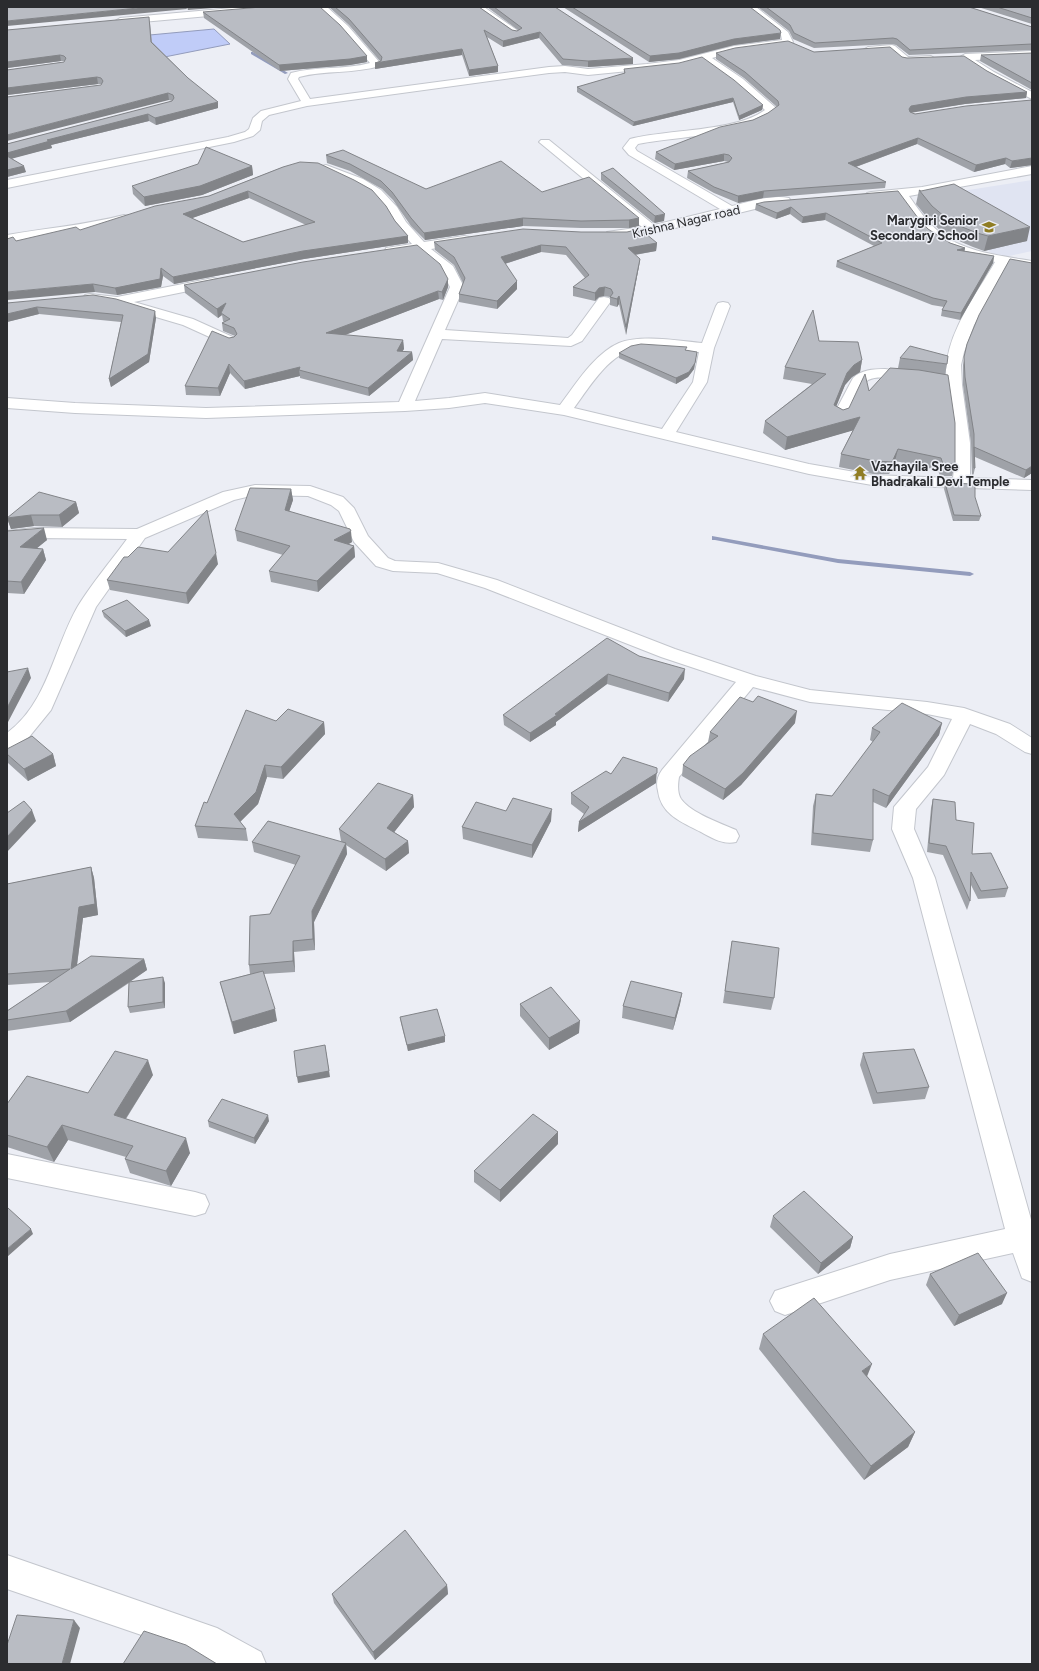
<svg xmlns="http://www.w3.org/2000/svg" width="1039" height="1671" viewBox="0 0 1039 1671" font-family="Figtree,sans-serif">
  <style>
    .built { fill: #e0e4f2 }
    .water { fill: #c0ccf8; stroke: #939cbc }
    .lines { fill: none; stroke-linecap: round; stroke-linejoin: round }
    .stream { fill: #939cbc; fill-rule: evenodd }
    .minor-casing { stroke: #c3c6cd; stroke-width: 2 }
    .tertiary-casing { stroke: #c3c6cd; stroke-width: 2 }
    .minor { fill: #fff; fill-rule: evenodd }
    .tertiary { fill: #fff; fill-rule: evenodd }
    .wall { fill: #9fa2a8; fill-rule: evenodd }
    .shaded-wall { fill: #828488 }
    .building { fill: #b9bcc3; stroke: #828488; fill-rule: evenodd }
    .labels { text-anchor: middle; stroke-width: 3; stroke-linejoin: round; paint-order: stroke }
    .far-poi-label { font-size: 13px; font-weight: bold; fill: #2b2c2f; stroke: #eceef5; text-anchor: end }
    .far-street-label { font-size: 13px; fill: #2b2c2f; stroke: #eceef5 }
  </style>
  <rect width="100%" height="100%" fill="#eceef5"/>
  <path class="built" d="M 1032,180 L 1032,251 L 1000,258 L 965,237 L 926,216 L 913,205 L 943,194 Z"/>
  <path class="water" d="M 214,29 L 230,44 L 114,67 L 139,36 Z"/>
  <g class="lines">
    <path class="stream" d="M 251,52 L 253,52 L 288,73 L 285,74 L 251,54 Z
      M 712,536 L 838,559 L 970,572 L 974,574 L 970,576 L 838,563 L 715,540 L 712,540 Z"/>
    <defs>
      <path id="minor" d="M 244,7 L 279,7 L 274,10 L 120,24 L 115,21 L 120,18 Z
        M 317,7 L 327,7 L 348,26 L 381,64 L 380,66 C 353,74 325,70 299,77 L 298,79 L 310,99 L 549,67 L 565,66 L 588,69 L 647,64 L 679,60 L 734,46 L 782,40 L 781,35 L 745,7 L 756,7 L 788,32 L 793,42 L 791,44 L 734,52 L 712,58 L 743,79 L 776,108 L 777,110 C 759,135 669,137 638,144 L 635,148 L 637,151 L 732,206 C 749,202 772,194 789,198 L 791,201 L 789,204 L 763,207 L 694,224 L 627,238 L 607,238 L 605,235 L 607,232 L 642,227 L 539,142 L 541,140 L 549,140 L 654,225 L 720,209 L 629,155 L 623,148 L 630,139 C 668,129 735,132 765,110 L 735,83 L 702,60 L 679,66 L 588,75 L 565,72 L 549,73 L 307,106 L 269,115 L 262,121 L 260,130 L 253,136 L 234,142 L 7,188 L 7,180 L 228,137 L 245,132 L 249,129 L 253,118 L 261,111 L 301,101 L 288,79 L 291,73 C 317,66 344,70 370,63 L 342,30 Z
        M 473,7 L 484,7 L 521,33 L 516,36 L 513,35 Z
        M 892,45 L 895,46 L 908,57 L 931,56 L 936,59 L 931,62 L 906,63 L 902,62 L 890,51 L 868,53 L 863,50 L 868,47 Z
        M 1032,51 L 1032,57 L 975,60 L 994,72 L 1032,92 L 1032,99 L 986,76 L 960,57 L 965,54 Z
        M 326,165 L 363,179 L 381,190 L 397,207 L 406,222 L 424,242 L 464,236 L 469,237 L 470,240 L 469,243 L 431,249 L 453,266 L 464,287 L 445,330 L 568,338 L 572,335 L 599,298 L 604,297 L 609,298 L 611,301 L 582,341 L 571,346 L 442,339 L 415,401 L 449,398 L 485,393 L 560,405 C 576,384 594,354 619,343 C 642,334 678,341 702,343 L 716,306 L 718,303 L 723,302 L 728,303 L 730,306 L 714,348 L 707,382 L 676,432 L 809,464 L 872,475 L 953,478 C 956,456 954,435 951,413 C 950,399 946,385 946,370 C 948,331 976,295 995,262 C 944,250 928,242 898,197 L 871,200 L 867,199 L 865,196 L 867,193 L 871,192 L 922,187 L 1032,166 L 1032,174 L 909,196 C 918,209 927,222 939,232 C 963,252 1002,256 1032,261 L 1032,269 L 1007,265 L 974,325 L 964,352 L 961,365 L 962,385 L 970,443 L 970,478 L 1032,480 L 1032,490 L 872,485 L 809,474 L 564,415 L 485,403 L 449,408 L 405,411 L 206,418 L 75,413 L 7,408 L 7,398 L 75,403 L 206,408 L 399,402 L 450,287 L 442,271 L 418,251 L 391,255 L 386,254 L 385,251 L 386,248 L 412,244 L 397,227 L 388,212 L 373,196 L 355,185 L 322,170 L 320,168 L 322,166 ZM 641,348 L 699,352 L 693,382 L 662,429 L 574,408 C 591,385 611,350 641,348 Z
        M 124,215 L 128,216 L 130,219 L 128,222 C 89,233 47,235 7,243 L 7,235 C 46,228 86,225 124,215 Z
        M 213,278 L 218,279 L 220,282 L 218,285 L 134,302 L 193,319 L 235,338 L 237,341 L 235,344 L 230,345 L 225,344 L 183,325 L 122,307 L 120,304 L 90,302 L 85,301 L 83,298 L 85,295 L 90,294 L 117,297 Z
        M 885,369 L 920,374 L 922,377 L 920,380 C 903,384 885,373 868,380 L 863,385 L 846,419 L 841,421 L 836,419 L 833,416 L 853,378 C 861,370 873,369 885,369 Z
        M 255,485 L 310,486 L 343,497 L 354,508 L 368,536 L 388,558 L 395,561 L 438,563 L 497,580 L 675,649 L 756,676 L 810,690 L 927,702 L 964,708 L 1010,724 L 1032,738 L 1032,754 L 1025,752 L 996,734 L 970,724 L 944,775 L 916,809 L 914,829 L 935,878 L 1032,1223 L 1032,1282 L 1022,1278 L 1013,1253 L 890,1280 L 785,1315 L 775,1311 L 770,1301 L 775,1291 L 890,1254 L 1005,1229 L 913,878 L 892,829 L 894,807 L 928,767 L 952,719 L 927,714 L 810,702 L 753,687 L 679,777 C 678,783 677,793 681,799 C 691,813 720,823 736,830 L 739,836 L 736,842 C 723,845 712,838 701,832 C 681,822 661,814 658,791 C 656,783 657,777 662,770 L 736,682 L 661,657 L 485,588 L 437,573 L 393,571 L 376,566 L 354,542 L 339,511 L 331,505 L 308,496 L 255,495 L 234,500 L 145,538 L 96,607 L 51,710 L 29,737 L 14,748 L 7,750 L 7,733 C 48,703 54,647 78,606 C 92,583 111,561 127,539 L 34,538 L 7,541 L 7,531 L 34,528 L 137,529 L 223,492 Z
        M 7,1154 L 195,1192 L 205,1195 L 209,1204 L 205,1213 L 195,1216 L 7,1178 Z"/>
      <path id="tertiary" d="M 7,1555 L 217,1628 L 261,1652 L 266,1664 L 214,1664 L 197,1654 L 7,1589 Z"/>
    </defs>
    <use href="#minor" class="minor-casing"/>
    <use href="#tertiary" class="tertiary-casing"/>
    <use href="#minor" class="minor"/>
    <use href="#tertiary" class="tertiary"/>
  </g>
  <path class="wall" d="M 329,7 L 479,7 L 512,30 L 517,31 L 518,30 L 487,7 L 555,7 L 633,64 L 588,67 L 562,65 L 539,38 L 503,47 L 487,37 L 498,66 L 498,72 L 469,76 L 462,55 L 375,69 L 380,61 L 349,25 Z
    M 563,7 L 750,7 L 780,39 L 734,45 L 679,59 L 649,62 Z
    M 758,7 L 969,7 L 1032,27 L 1032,50 L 909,55 L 896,45 L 892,44 L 814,48 L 793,39 L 789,31 Z
    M 978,7 L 1032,7 L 1032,24 Z
    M 203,12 L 367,62 L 350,65 L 280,71 L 204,18 Z
    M 150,23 L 152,42 L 218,108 L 156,125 L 149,121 L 51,145 L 52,148 L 12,158 L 26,172 L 7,177 L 7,144 L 173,101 L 101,85 L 102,84 L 98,84 L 7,95 L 7,70 L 64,62 L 65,61 L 61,61 L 7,68 L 7,30 Z
    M 814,52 L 902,57 L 907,58 L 987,71 L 1027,92 L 1026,98 L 965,104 L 910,112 L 915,114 L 1032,100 L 1032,165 L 1010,168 L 1005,164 L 974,172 L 917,144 L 856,167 L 886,182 L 885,188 L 763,198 L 738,203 L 714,193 L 687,178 L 688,171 L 728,162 L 724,161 L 674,170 L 655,159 L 656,152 L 753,120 L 768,113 L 777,107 L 744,78 L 716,59 L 716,53 Z
    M 1032,53 L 1032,90 L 980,61 L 981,55 Z
    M 624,69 L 763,105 L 762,110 L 739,120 L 733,102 L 633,126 L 577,92 L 577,87 L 624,74 Z
    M 326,155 L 426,189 L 542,192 L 639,218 L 639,226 L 629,228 L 581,228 L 523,226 L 425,240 L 411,226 L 393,200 L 382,189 L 350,171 L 327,163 Z
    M 252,166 L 253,175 L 202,195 L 145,206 L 133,194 L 132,186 Z
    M 283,167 L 395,221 L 408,236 L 408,243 L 304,259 L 174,284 L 163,276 L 161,287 L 117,295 L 95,292 L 16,241 L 80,230 L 209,196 ZM 249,198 L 306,225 L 243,242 L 192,218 Z
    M 601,173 L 664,221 L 654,223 L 601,180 Z
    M 919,190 L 921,191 L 1027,241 L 984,251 L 973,247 L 952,238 L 942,232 L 929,220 L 916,204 Z
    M 756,204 L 918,218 L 928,229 L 950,243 L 965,248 L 964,251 L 994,256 L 993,263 L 960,320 L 941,316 L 942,310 L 944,307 L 932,305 L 836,267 L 837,261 L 874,246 L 825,220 L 802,223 L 790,214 L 776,219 L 755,210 Z
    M 434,242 L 657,243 L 656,251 L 635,255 L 640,259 L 639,266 L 626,335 L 619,304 L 617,307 L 610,305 L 610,297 L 604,296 L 599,297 L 595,301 L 573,296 L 573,287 L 585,278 L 566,255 L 541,252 L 505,264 L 517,289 L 497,309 L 459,302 L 459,294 L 463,283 L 454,265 L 435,250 Z
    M 448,279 L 448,287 L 443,300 L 439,299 L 344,335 L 403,340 L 404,349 L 402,351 L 412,352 L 413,360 L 369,396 L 300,378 L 300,376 L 245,389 L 230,373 L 220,396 L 186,395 L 185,386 L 229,338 L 234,337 L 235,336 L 223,331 L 222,323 L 224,322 L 223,321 L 222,315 L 218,318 L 185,293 L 184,285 Z
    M 7,303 L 156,318 L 149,362 L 111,387 L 109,379 L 121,322 L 39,314 L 7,322 Z
    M 819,341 L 862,360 L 860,372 L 852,377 L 845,385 L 836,406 L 843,410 L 849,408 L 898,368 L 900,358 L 947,364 L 945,375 L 955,464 L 952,476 L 940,476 L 938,470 L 895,461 L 889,474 L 873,474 L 839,467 L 841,454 L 853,430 L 785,450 L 763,433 L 765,421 L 812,384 L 783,379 L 785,367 Z
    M 967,344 L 1032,473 L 1024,478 L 975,457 L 975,468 L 973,477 L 972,477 L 971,443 L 963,385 L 963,365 Z
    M 687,350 L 696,357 L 694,369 L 688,377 L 676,384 L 619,358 L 619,353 Z
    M 945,483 L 981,516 L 979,521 L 953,521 L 944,489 Z
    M 291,489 L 293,500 L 289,511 L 352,542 L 349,544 L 354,546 L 355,557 L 318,592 L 271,582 L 269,571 L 283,555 L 237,541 L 235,530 Z
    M 76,502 L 79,513 L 62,527 L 34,526 L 11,529 L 7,518 Z
    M 7,531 L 47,540 L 36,548 L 43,549 L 46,560 L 24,594 L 7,593 Z
    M 128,557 L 218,564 L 188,604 L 110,590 L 107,580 Z
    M 102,611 L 151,626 L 126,637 L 104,617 Z
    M 639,656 L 684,679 L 668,702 L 607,684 L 556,722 L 556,725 L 530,742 L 504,725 L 503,715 Z
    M 276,721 L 324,722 L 325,734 L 283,779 L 267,777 L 258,804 L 240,822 L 246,829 L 248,841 L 198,838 L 195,826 L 207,803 Z
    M 795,723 L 741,785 L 723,800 L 682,776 L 683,765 L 708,742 L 710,732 Z
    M 942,723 L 939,735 L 886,808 L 873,802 L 873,840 L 870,852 L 811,845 L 813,806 L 816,794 L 832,796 L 873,742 L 870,740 L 872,728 Z
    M 7,749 L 53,754 L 56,766 L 28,781 L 8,763 L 7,761 Z
    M 611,774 L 656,783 L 578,832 L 579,822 L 584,814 L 571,804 L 571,793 Z
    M 413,795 L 414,807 L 394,832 L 408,841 L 409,853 L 386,871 L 346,845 L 347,854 L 314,922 L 315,950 L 294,952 L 295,972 L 264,974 L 277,1021 L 234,1034 L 220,982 L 250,974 L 249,965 L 270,914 L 296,865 L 254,852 L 252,842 L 343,843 L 341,841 L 339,829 Z
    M 933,799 L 956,820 L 972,854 L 1008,888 L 1005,897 L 978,899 L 971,885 L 970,901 L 967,910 L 943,855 L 927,852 L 931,808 Z
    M 506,811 L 551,821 L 532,858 L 463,839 L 462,827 Z
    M 91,867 L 94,878 L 98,915 L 83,918 L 77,965 L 144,959 L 147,970 L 130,982 L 165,983 L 165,1008 L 130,1013 L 128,1007 L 129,983 L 70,1022 L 7,1031 L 7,1011 L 51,982 L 7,985 L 7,884 Z
    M 732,941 L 774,998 L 771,1010 L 723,1003 Z
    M 682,993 L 680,1004 L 673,1030 L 622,1018 L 623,1006 Z
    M 520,1004 L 579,1033 L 549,1050 L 520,1016 Z
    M 400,1017 L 445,1042 L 408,1051 L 401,1023 Z
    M 863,1053 L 929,1087 L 925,1099 L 873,1104 L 860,1065 Z
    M 153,1075 L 126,1119 L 190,1153 L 171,1186 L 130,1173 L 125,1159 L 126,1157 L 68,1140 L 54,1162 L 7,1147 L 7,1104 L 88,1093 Z
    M 208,1121 L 269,1121 L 255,1144 L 209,1127 Z
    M 558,1144 L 500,1202 L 474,1182 L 474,1171 Z
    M 773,1216 L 853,1237 L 850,1248 L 818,1274 L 770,1227 Z
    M 930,1274 L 1002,1304 L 954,1326 L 926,1285 Z
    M 763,1334 L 867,1376 L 915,1432 L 908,1447 L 864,1480 L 759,1349 Z
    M 447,1585 L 448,1594 L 375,1660 L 334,1603 L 332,1594 Z"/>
  <path class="shaded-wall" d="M 148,7 L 186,7 L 187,9 L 7,26 L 7,21 Z
    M 187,7 L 226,7 L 188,10 Z
    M 540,32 L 539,38 L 503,47 L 503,41 Z
    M 781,33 L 780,39 L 734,45 L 679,59 L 649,62 L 650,56 L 734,39 Z
    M 462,49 L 462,55 L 375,69 L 375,63 Z
    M 60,55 L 61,61 L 7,68 L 7,62 Z
    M 367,56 L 367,62 L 350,65 L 280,71 L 279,65 Z
    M 633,58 L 633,64 L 588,67 L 588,61 Z
    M 498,66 L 498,72 L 469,76 L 469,70 Z
    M 97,77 L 98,84 L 7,95 L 7,88 Z
    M 1027,92 L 1026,98 L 965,104 L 910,113 L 909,109 L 911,106 L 966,97 Z
    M 168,93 L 169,100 L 7,141 L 7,135 Z
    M 733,98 L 733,102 L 633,126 L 634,122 Z
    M 218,102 L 218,108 L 156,125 L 155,118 Z
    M 763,105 L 762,110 L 739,120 L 739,116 Z
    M 148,114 L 149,121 L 51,145 L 52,148 L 7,160 L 7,153 L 47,140 Z
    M 918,138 L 917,144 L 847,170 L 848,163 Z
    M 724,154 L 724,161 L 674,170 L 675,164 Z
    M 1006,158 L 1005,164 L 974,172 L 976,165 Z
    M 1032,158 L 1032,165 L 1010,168 L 1012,161 Z
    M 24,166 L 26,172 L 7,177 L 7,170 Z
    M 252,166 L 253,175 L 202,195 L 145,206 L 144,197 Z
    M 248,191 L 249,198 L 184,221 L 183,214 Z
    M 764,191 L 763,198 L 738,203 L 738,196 Z
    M 791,207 L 790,214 L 776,219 L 777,213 Z
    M 826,213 L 825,220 L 802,223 L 803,217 Z
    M 665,214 L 664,221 L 654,223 L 655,216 Z
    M 523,218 L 523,226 L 425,240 L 424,233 Z
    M 639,218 L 639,226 L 629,228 L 629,220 Z
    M 1030,227 L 1027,241 L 984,251 L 988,236 Z
    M 408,236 L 408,243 L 304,259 L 174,284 L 173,277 L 303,251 Z
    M 657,243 L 656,251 L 627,256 L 628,248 Z
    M 541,245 L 541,252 L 501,265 L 501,257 Z
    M 965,248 L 964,255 L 957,250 Z
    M 994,256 L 993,263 L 960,320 L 961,313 Z
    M 640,259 L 639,266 L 626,335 L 626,327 Z
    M 161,268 L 163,276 L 161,287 L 117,295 L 115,288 Z
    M 448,279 L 448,287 L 443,300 L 442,292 Z
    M 517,281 L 517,289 L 497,309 L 497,301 Z
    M 93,284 L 95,292 L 7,300 L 7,292 Z
    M 605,287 L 604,296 L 599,297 L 595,301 L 595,293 L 599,288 Z
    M 438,291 L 439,299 L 327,342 L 326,333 Z
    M 619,296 L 619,304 L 617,307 L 617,299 Z
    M 226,303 L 221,313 L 222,315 L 218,318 L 217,309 Z
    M 37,307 L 39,314 L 7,322 L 7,314 Z
    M 155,311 L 156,318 L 149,362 L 111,387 L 109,379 Z
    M 403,340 L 404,349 L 397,359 L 397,351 Z
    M 412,352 L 413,360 L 369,396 L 368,388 Z
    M 697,352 L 694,369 L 688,377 L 676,384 L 676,378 Z
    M 862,360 L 860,372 L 852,377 L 845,385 L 832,417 L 834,405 L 847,373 L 854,365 Z
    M 229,364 L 230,373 L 220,396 L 218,388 Z
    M 300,367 L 299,370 L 300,376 L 245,389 L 244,381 Z
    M 860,417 L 858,429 L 785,450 L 787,437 Z
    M 898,449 L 895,461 L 889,474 L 892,462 Z
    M 1032,466 L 1032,473 L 1024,478 L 1026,470 Z
    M 291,489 L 293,500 L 286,521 L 285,510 Z
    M 76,502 L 79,513 L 62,527 L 59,515 Z
    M 31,515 L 34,526 L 11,529 L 7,518 Z
    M 44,528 L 47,540 L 24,559 L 20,547 Z
    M 351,531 L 352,542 L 335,551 L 334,540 Z
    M 354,546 L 355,557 L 318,592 L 317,581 Z
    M 43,549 L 46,560 L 24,594 L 21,582 Z
    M 216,553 L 218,564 L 188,604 L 186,593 Z
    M 149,620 L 151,626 L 126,637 L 125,631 Z
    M 28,668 L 31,678 L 7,724 L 7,708 Z
    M 685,669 L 684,679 L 668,702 L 669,693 Z
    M 608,674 L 607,684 L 556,722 L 556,725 L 530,742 L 530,733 Z
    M 797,711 L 795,723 L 741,785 L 723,800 L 725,789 Z
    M 324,722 L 325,734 L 283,779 L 281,767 Z
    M 942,723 L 939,735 L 886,808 L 889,796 Z
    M 53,754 L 56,766 L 28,781 L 24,769 Z
    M 265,765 L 267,777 L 258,804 L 236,826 L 234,814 Z
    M 657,768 L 656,783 L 578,832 L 579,822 Z
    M 413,795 L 414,807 L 388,840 L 387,828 Z
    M 552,809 L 551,821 L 532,858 L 532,845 Z
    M 32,810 L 36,821 L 7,852 L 7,837 Z
    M 408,841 L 409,853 L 386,871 L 385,859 Z
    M 346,843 L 347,854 L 314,922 L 315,950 L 313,939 L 312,911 Z
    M 91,867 L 94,878 L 98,915 L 83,918 L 75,980 L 71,969 L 79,907 Z
    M 293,941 L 294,952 L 295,972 L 293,961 Z
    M 144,959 L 147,970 L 70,1022 L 66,1011 Z
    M 163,977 L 165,983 L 165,1008 L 163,1002 Z
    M 682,993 L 680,1004 L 673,1030 L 675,1018 Z
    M 275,1009 L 277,1021 L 234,1034 L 232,1022 Z
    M 580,1021 L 579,1033 L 549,1050 L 549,1038 Z
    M 445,1036 L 445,1042 L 408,1051 L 407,1045 Z
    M 325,1045 L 330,1077 L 298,1083 L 297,1077 Z
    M 148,1060 L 153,1075 L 119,1129 L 114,1115 Z
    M 268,1115 L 269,1121 L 255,1144 L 254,1138 Z
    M 62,1125 L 68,1140 L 54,1162 L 47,1147 Z
    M 558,1132 L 558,1144 L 500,1202 L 500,1190 Z
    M 186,1138 L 190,1153 L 171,1186 L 166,1171 Z
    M 31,1229 L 33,1234 L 7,1257 L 7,1249 Z
    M 853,1237 L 850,1248 L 818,1274 L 821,1263 Z
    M 1007,1293 L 1002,1304 L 954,1326 L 959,1315 Z
    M 872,1364 L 866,1379 L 862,1371 Z
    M 915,1432 L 908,1447 L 864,1480 L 871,1466 Z
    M 447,1585 L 448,1594 L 375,1660 L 373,1652 Z
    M 74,1620 L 80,1628 L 70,1664 L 62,1664 Z"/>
  <path class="building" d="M 7,7 L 148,7 L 7,21 Z
    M 261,7 L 320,7 L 340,25 L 367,56 L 350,59 L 279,65 L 203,12 Z
    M 335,7 L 479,7 L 512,30 L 517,31 L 522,28 L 494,7 L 555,7 L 633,58 L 588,61 L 563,59 L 540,32 L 503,41 L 484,30 L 498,66 L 469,70 L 462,49 L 375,63 L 381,61 L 382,57 L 349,19 Z
    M 572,7 L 750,7 L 780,30 L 781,33 L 734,39 L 679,53 L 650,56 Z
    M 766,7 L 969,7 L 1032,27 L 1032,44 L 910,50 L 897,39 L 893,38 L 815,43 L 794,33 L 790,25 Z
    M 997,7 L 1032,7 L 1032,18 Z
    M 149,17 L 151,42 L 188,78 L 218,102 L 155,118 L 148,114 L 47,140 L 50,141 L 7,153 L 7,144 L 172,101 L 174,98 L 173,95 L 168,93 L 7,135 L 7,97 L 101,85 L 103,81 L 101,78 L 97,77 L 7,88 L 7,70 L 64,62 L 66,58 L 64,56 L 60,55 L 7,62 L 7,30 Z
    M 788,41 L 814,52 L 890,47 L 902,57 L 907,58 L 964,56 L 987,71 L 1027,92 L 966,97 L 911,106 L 909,109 L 910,112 L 915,114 L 966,106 L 1032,100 L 1032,158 L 1012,161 L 1006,158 L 976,165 L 918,138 L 848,163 L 886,182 L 764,191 L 738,196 L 714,187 L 688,171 L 729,162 L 732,158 L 729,155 L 724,154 L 675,164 L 656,152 L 720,127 L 753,120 L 768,113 L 779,105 L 778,101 L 745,72 L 716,53 L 735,48 Z
    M 1032,53 L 1032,83 L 981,55 Z
    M 702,57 L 734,80 L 763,105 L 739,116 L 733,98 L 634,122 L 577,87 L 625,73 L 624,69 L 679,63 Z
    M 206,147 L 252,166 L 200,186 L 144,197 L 132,186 L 198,164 Z
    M 343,150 L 426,189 L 501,161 L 542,192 L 589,177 L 639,218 L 629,220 L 581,221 L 523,218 L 424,233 L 411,218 L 392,192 L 381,181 L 350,164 L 326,155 Z
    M 7,156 L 24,166 L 7,170 Z
    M 300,162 L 318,163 L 354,180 L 372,190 L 386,206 L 395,221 L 408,236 L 303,251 L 173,277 L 161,268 L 160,279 L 115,288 L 93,284 L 7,292 L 7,239 L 13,237 L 16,241 L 76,227 L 80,230 L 155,206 L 209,196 L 283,167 ZM 248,191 L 315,222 L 243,242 L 183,214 Z
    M 613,168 L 665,214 L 655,216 L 601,173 Z
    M 954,184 L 1030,227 L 988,236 L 977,233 L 955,224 L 945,217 L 932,206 L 919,190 L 921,191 Z
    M 898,191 L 918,218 L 928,229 L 950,243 L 965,248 L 957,250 L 994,256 L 961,313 L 942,310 L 947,301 L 933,298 L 837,261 L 882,243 L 826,213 L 803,217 L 791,207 L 777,213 L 756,204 L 764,202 Z
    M 523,229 L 581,232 L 627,232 L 640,229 L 657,243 L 628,248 L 640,259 L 626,327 L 619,296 L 617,299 L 610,297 L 613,293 L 611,289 L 605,287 L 599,288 L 595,293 L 573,287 L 589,275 L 566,247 L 541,245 L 501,257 L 517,281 L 497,301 L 459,294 L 465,278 L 454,257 L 434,242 Z
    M 417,245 L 440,264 L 448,279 L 442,292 L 438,291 L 326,333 L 403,340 L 397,351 L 412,352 L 368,388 L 299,370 L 300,367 L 244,381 L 229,364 L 218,388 L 185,386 L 212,331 L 229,338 L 234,337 L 237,334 L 234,328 L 222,323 L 230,319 L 221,313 L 226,303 L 217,309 L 184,285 L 303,262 Z
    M 1010,259 L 1032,263 L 1032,466 L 1026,470 L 974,447 L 975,468 L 974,468 L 974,434 L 965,377 L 964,357 L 967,344 L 979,315 Z
    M 93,295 L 116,299 L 155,311 L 148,354 L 109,379 L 123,315 L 37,307 L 7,314 L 7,303 Z
    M 813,310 L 819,341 L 858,342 L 862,360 L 854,365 L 847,373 L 834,405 L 843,410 L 849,408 L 865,374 L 869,391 L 890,368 L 919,370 L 948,375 L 955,423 L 955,464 L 943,464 L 941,458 L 898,449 L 892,462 L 875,461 L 841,454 L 860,417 L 787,437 L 765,421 L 826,374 L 785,367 Z
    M 641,344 L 687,347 L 685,350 L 697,352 L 695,363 L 689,372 L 676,378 L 619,353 L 631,346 Z
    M 910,346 L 948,356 L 947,364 L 900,358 Z
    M 945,483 L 975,484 L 975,497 L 981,516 L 954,515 Z
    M 250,488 L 291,489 L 285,510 L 350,529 L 351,531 L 334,540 L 354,546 L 317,581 L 269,571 L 290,546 L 235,530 Z
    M 39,492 L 76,502 L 59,515 L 31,515 L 7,518 Z
    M 207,510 L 216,553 L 186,593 L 107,580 L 124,557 L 128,557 L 138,547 L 168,552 Z
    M 44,528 L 20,547 L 43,549 L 21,582 L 7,581 L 7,531 Z
    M 127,600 L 149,620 L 125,631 L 102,611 Z
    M 607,638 L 639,656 L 685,669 L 669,693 L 608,674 L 555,714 L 557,715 L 530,733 L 503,715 Z
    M 28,668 L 7,708 L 7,672 Z
    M 758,696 L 797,711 L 743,773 L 725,789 L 683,765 L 690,756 L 718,736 L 710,732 L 740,697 L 753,702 Z
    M 902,703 L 942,723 L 889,796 L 873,789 L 873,840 L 813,833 L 816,794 L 832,796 L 880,732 L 872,728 Z
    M 288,709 L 324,722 L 281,767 L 265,765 L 256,792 L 234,814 L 246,829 L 195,826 L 204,802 L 207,803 L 246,710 L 276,721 Z
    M 32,736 L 53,754 L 24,769 L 7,754 L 7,749 Z
    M 623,757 L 657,768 L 657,773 L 579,822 L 589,807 L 571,793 L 606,771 L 611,774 Z
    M 378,783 L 413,795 L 387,828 L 408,841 L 385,859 L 339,829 Z
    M 513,798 L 552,809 L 532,845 L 462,827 L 476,802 L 506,811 Z
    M 933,799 L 955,802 L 956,820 L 974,823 L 972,854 L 991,853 L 1008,888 L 981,891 L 971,872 L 970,901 L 946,846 L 929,843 Z
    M 24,801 L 32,810 L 7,837 L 7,813 Z
    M 268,821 L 346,843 L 312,911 L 313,939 L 293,941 L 293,961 L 249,965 L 250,916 L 270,914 L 300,856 L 252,842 Z
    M 91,867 L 95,904 L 79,907 L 71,969 L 91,956 L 144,959 L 66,1011 L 7,1020 L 7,1011 L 70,969 L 7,974 L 7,884 Z
    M 732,941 L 779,948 L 774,998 L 725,991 Z
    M 263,971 L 275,1009 L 232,1022 L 220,982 Z
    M 163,977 L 163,1002 L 128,1007 L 129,982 Z
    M 631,981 L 682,993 L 675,1018 L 623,1006 Z
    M 551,987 L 580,1021 L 549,1038 L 520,1004 Z
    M 437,1009 L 445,1036 L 407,1045 L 400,1017 Z
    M 325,1045 L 329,1071 L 297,1077 L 294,1051 Z
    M 914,1049 L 929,1087 L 877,1093 L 863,1053 Z
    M 115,1051 L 148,1060 L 114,1115 L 186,1138 L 166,1171 L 125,1159 L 133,1146 L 62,1125 L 47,1147 L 7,1135 L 7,1104 L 27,1076 L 88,1093 Z
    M 222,1099 L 268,1115 L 254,1138 L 208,1121 Z
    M 533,1114 L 558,1132 L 500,1190 L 474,1171 Z
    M 804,1191 L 853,1237 L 821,1263 L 773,1216 Z
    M 8,1208 L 31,1229 L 7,1249 L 7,1209 Z
    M 978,1253 L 1007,1293 L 959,1315 L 930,1274 Z
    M 814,1298 L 872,1364 L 862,1371 L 915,1432 L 871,1466 L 763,1334 Z
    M 405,1530 L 447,1585 L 373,1652 L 332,1594 Z
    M 17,1615 L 74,1620 L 62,1664 L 7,1664 L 7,1645 Z
    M 144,1631 L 186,1645 L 217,1664 L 123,1664 Z"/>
  <defs>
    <symbol id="school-bare" viewBox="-9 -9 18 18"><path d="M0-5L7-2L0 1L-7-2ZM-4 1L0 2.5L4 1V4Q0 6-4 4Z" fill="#907d24" stroke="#eceef5" stroke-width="2.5" paint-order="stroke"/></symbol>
    <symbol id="temple-bare" viewBox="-9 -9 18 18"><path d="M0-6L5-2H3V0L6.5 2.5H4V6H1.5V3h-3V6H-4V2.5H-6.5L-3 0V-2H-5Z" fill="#907d24" stroke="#eceef5" stroke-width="2.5" paint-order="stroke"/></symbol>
  </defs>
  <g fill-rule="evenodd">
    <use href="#school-bare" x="979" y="217" width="20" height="20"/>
    <use href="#temple-bare" x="850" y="463" width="20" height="20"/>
  </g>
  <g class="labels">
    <g class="far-poi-label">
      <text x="978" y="225">Marygiri Senior<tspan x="978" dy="15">Secondary School</tspan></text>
      <text x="871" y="471" text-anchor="start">Vazhayila Sree<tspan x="871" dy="15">Bhadrakali Devi Temple</tspan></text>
    </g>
    <g class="far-street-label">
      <text transform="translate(686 221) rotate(-13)" y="5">Krishna Nagar road</text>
    </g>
  </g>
  <rect width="1039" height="1671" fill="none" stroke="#2b2c2f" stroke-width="16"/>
</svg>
